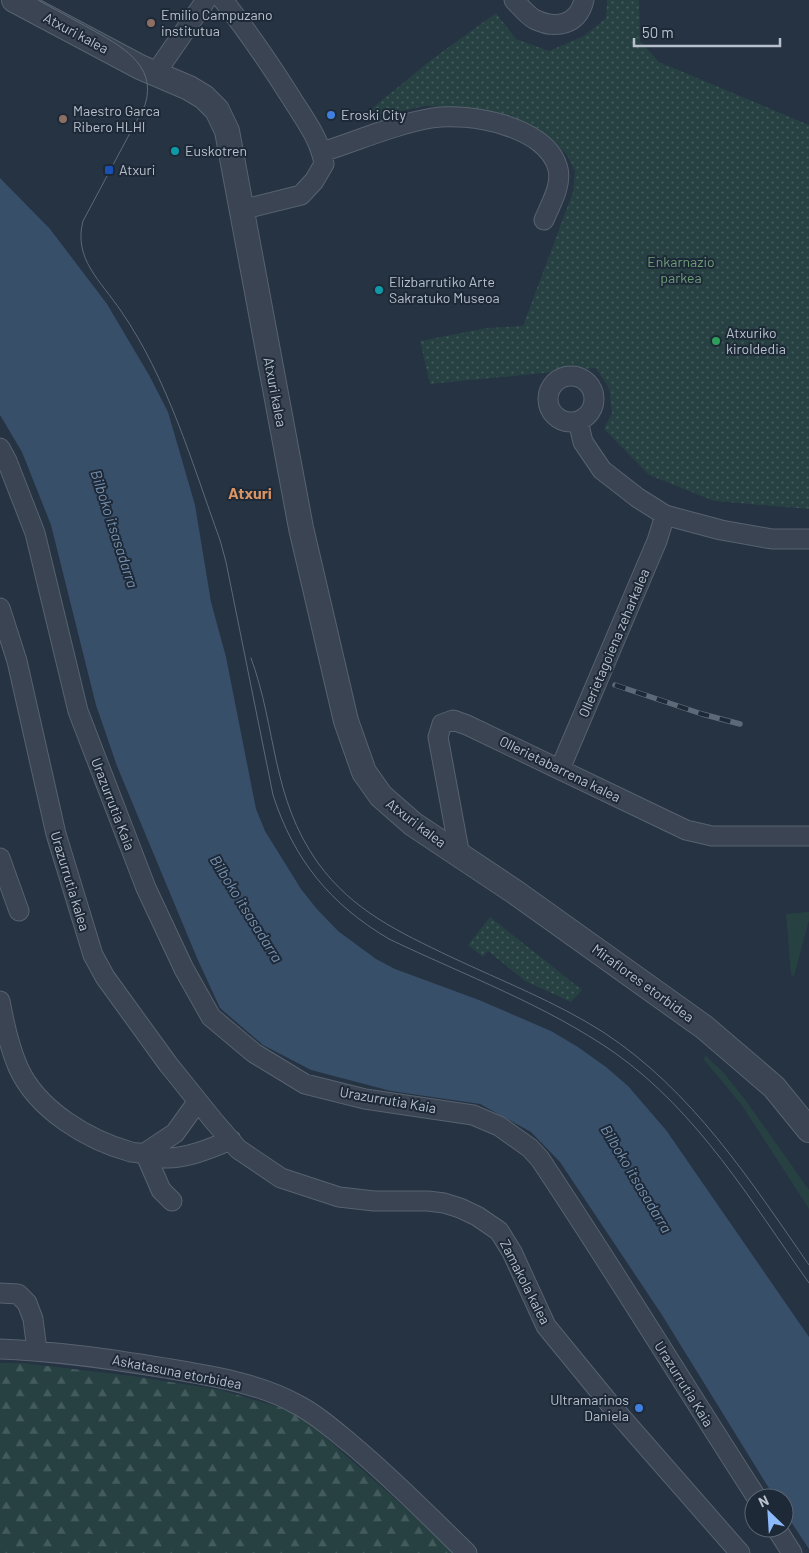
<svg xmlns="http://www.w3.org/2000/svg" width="809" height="1553" viewBox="0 0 809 1553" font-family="Barlow,sans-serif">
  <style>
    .green { fill: #274143 }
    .forest { fill: url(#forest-firs) }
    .park { fill: url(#park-dots) }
    .water { fill: #384f6a }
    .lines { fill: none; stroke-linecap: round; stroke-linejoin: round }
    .minor-casing { stroke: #58626f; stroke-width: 21 }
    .tertiary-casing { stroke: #58626f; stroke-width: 26 }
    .minor { stroke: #3a4452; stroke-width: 19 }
    .tertiary { stroke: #3a4452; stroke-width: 24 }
    .tram { stroke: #5c6979; stroke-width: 1 }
    .rail-casing { stroke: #5c6979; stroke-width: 5.5 }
    .rail { stroke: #1e2937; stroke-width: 4; stroke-dasharray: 11; stroke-linecap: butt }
    .education-dot { fill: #8d6e63; stroke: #1e2937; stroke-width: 2 }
    .shop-dot { fill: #3f7fe0; stroke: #1e2937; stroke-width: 2 }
    .culture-dot { fill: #0f9aa8; stroke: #1e2937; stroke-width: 2 }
    .transit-dot { fill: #1a4fb4; stroke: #1e2937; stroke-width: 2 }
    .leisure-dot { fill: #2e9e5b; stroke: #1e2937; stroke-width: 2 }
    .labels { text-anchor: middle; stroke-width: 4; stroke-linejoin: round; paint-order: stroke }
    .poi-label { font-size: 14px; fill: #b7c0cc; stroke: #1e2937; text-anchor: start }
    .street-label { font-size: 14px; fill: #b7c0cc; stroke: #1e2937 }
    .park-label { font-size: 14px; fill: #6d9e77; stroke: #1e2937 }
    .water-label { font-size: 15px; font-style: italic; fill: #7691b0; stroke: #1e2937 }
    .quarter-label { font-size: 16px; font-weight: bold; fill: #da9464; stroke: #1e2937 }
  </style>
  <defs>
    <pattern id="forest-firs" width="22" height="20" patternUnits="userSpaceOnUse" patternTransform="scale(1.25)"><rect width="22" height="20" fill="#274143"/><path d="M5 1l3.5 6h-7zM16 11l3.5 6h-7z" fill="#445b5d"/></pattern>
    <pattern id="park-dots" width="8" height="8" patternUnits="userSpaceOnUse" patternTransform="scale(1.25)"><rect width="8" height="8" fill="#274143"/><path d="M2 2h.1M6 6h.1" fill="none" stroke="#445b5d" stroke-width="1.8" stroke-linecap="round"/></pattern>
  </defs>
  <rect width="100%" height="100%" fill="#253342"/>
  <path class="green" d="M 809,912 L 809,920 L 794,976 L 791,975 L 786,914 Z
    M 705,1055 L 724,1073 L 744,1098 L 809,1190 L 809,1209 L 741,1104 L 704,1060 Z"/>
  <path class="forest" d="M 0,1363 L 22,1363 L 132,1376 L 221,1390 L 298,1413 L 456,1553 L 0,1553 Z"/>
  <path class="park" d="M 607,0 L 639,0 L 640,41 L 659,62 L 809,125 L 809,509 L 714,501 L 649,475 L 604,429 L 612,413 L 609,388 L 596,368 L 430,384 L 420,341 L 487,328 L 523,326 L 573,192 L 575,171 L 567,155 L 551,140 L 529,126 L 496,113 L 469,108 L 425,106 L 367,118 L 364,115 L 431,60 L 496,13 L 516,39 L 549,51 L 584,36 L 606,18 Z
    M 490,917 L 582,990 L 571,1002 L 525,981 L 488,951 L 483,957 L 468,945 Z"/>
  <path class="water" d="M 0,178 L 50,229 L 107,304 L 149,375 L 168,412 L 195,505 L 211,602 L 226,657 L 256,809 L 265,831 L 301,889 L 316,908 L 338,931 L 376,959 L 395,969 L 479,1000 L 551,1031 L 578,1047 L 606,1067 L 628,1086 L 666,1130 L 809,1337 L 809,1549 L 784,1511 L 784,1498 L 775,1498 L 662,1315 L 560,1162 L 531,1132 L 480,1104 L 391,1091 L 311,1070 L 263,1045 L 220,1008 L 197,958 L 117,766 L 96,705 L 51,525 L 22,452 L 0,415 Z"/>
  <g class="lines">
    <defs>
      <path id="minor" d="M 223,0 C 248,32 270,64 292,99 C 305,120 320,139 324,164 L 314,181 L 301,195 L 241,210
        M 514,0 C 520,6 527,15 534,19 C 556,30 578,25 584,0
        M 155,74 L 206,0
        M 322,152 C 357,141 396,124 432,118 C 468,112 548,126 558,169 C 562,186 550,205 544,220
        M548 399a23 23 0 1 1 46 0a23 23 0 1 1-46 0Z
        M 578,421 L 583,442 L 602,470 L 638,498 L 665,515 L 721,530 L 772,539 L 809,539
        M 0,448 L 7,461 L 35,533 L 78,711 L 146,888 L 184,969 L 211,1017 L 254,1053 L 305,1084 L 365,1099 L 473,1115 L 499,1126 L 530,1148 L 540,1159 C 614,1270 684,1385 757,1498
        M 0,608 L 17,661 L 56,834 L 93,955 L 105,977 L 168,1064 L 213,1120 L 238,1149 L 281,1178 L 339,1197 L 374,1201 L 428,1201 L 444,1203 L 460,1208 L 477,1216 L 499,1231 L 512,1252 L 546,1326 L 614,1409 L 740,1553
        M 560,769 L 657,541 L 665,515
        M 460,856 L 438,737 L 442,724 L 453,720 L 467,725 L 686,830 L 712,836 L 809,836
        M 0,858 L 19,911
        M 0,1001 C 4,1023 9,1046 18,1067 C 37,1110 88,1140 131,1152 C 136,1153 142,1153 147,1154 C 154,1155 162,1159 169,1158 C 191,1157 211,1148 231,1140
        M 145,1153 L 175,1133 L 198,1101
        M 145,1153 L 161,1190 L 172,1201
        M 0,1293 L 18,1294 L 27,1303 L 33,1319 L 37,1350
        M 0,1349 C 56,1351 110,1359 165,1368 C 207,1375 259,1383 296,1404 C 316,1414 334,1430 351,1444 C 392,1478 429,1516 467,1553
        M 776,1528 L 792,1553"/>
      <path id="tertiary" d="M 14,0 L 140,67 L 189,88 L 204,97 L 217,110 L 227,131 L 301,528 L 346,721 L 364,772 L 381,796 L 413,824 L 515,892 L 704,1027 L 774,1087 L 809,1130"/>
    </defs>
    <use href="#minor" class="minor-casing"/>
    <use href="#tertiary" class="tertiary-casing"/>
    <use href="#minor" class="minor"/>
    <use href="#tertiary" class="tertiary"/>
    <path class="tram" d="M 38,0 C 55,9 72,19 89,28 C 119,45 158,64 145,105 L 83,221 C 73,259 101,281 121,311 C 168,379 192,463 220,540 L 226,562 L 273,795 C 294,860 330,904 389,939 C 464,975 546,1005 615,1053 C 698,1112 751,1201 809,1283
      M 251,658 C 277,729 271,797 318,863 C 353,911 399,932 451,957 C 502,981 556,1002 603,1032 C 692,1090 750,1180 809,1265"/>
    <defs>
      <path id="rail" d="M 615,685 L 702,714 L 740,724"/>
    </defs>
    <use href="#rail" class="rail-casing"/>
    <use href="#rail" class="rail"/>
  </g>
  <g class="education-dot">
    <circle cx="151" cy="23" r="5"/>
    <circle cx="63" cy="119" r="5"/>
  </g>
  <g class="shop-dot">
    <circle cx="331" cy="115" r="5"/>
    <circle cx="639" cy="1408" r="5"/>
  </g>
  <g class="culture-dot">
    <circle cx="175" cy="151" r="5"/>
    <circle cx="379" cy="290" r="5"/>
  </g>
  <rect class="transit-dot" x="104" y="165" width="10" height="10" rx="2.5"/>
  <circle class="leisure-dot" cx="716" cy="341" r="5"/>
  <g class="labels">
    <g class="poi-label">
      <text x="161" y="20">Emilio Campuzano<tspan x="161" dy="16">institutua</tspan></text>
      <text x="73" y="116">Maestro Garca<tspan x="73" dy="16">Ribero HLHI</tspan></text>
      <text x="341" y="120">Eroski City</text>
      <text x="185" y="156">Euskotren</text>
      <text x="119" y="175">Atxuri</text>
      <text x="389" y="287">Elizbarrutiko Arte<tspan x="389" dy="16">Sakratuko Museoa</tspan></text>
      <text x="726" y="338">Atxuriko<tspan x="726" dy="16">kiroldedia</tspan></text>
      <text x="629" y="1405" text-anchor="end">Ultramarinos<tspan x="629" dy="16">Daniela</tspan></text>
    </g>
    <g class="street-label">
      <text transform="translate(76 33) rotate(28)" y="5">Atxuri kalea</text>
      <text transform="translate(275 392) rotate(79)" y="5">Atxuri kalea</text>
      <text transform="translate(614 643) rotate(-67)" y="5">Ollerietagoiena zeharkalea</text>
      <text transform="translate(560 769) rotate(26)" y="5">Ollerietabarrena kalea</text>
      <text transform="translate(113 804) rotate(69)" y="5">Urazurrutia Kaia</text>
      <text transform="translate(416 823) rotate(37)" y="5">Atxuri kalea</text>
      <text transform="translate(70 881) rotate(73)" y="5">Urazurrutia kalea</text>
      <text transform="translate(643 983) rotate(36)" y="5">Miraflores etorbidea</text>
      <text transform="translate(388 1100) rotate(10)" y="5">Urazurrutia Kaia</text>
      <text transform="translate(525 1282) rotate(63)" y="5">Zamakola kalea</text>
      <text transform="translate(177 1372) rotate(11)" y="5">Askatasuna etorbidea</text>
      <text transform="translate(684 1384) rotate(58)" y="5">Urazurrutia Kaia</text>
    </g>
    <g class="park-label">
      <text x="681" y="267">Enkarnazio<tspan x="681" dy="16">parkea</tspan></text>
    </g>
    <g class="water-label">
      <text transform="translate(114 529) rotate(72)" y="5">Bilboko itsasadarra</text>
      <text transform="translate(246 909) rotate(58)" y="5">Bilboko itsasadarra</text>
      <text transform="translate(636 1179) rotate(59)" y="5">Bilboko itsasadarra</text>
    </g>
    <g class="quarter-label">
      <text x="250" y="499">Atxuri</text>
    </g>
  </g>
  <g transform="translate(769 1513) rotate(335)"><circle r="24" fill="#1e2937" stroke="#5b6573"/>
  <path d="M0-4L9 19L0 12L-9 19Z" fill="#8cbafb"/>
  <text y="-8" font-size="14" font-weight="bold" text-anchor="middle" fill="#b7c0cc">N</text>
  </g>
  <path d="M634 38v8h146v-8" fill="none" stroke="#b7c0cc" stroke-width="2.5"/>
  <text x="642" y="38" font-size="15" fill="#b7c0cc" stroke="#1e2937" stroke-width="4" paint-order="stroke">50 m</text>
</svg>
